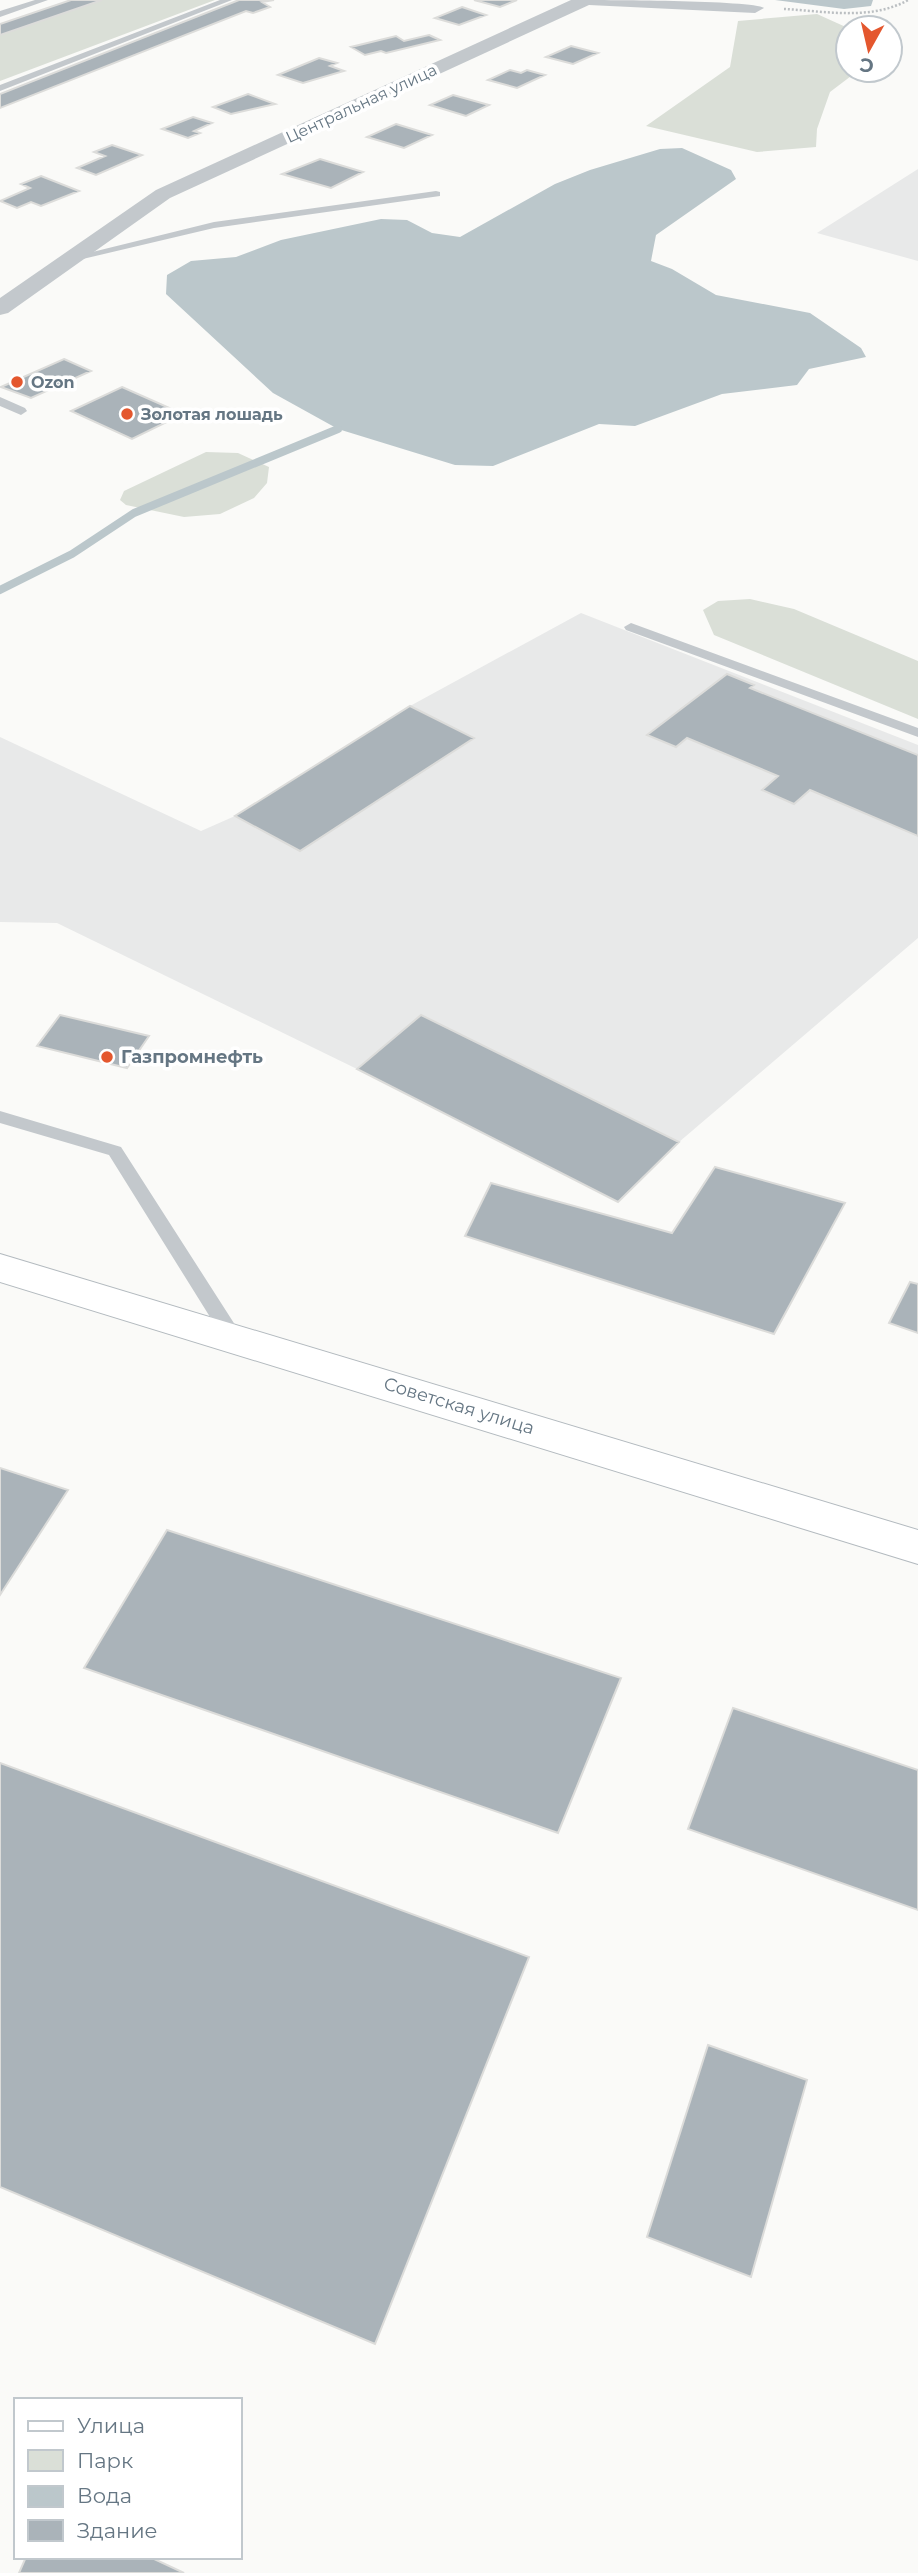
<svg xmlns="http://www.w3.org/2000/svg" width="918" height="2573" viewBox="0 0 918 2573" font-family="Montserrat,sans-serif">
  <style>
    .built { fill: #e8e9e9 }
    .green { fill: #dadfd7 }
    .water { fill: #bbc7cb }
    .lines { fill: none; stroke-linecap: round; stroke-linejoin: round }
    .stream { stroke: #bbc7cb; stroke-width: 8 }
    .building { fill: #aab3b9; stroke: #dcdcda; stroke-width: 2 }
    .secondary-casing { stroke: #b3babf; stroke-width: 2 }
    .path { stroke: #bbbfc2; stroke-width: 2.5; stroke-dasharray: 2 2; stroke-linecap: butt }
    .service { fill: #c3c8cc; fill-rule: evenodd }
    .minor { fill: #c3c8cc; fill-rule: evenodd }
    .secondary { fill: #fff; fill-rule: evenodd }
    .poi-dot { fill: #e4572e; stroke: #fff; stroke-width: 2.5 }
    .labels { text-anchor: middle; stroke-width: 7; stroke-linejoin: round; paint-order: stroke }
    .far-street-label { font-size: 16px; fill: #657683; stroke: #fff }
    .far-poi-label { font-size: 16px; font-weight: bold; fill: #657683; stroke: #fff; text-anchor: start }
    .poi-label { font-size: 18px; font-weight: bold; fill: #657683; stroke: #fff; text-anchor: start }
    .street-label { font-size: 18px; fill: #657683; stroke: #fff }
  </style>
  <rect width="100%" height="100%" fill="#fafaf8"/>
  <path class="built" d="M 918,169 L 918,261 L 817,233 Z
    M 581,613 L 918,745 L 918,938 L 679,1142 L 618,1202 L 357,1069 L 57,923 L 0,922 L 0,737 L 201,831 L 235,816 L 410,706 Z"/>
  <path class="green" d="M 102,0 L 215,0 L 0,81 L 0,35 Z
    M 817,14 L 848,28 L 848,70 L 859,70 L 830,92 L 817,129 L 816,147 L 757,152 L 646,126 L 730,67 L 738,21 Z
    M 206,452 L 238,453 L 269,467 L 267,483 L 254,498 L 220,514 L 184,517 L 126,505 L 120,500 L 124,491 Z
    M 750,599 L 794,609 L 918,661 L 918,719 L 714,635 L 703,610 L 718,601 Z"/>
  <path class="water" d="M 775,0 L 873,0 L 871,6 L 844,9 Z
    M 682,148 L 731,170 L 736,179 L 656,235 L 651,261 L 672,269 L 716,295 L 810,313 L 861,348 L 866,357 L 809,369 L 797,385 L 722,394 L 635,426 L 599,424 L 493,466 L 455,465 L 338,429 L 273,393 L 166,294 L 167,275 L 191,261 L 236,257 L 281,240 L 381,219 L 407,220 L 432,233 L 460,237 L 555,184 L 590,170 L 660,149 Z"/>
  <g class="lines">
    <path class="stream" d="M 0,590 L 72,554 L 134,513 L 338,429"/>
  </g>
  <path class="building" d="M 71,0 L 102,0 L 0,35 L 0,24 Z
    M 239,0 L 274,0 L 262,2 L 270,7 L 253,13 L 246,11 L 0,108 L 0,94 Z
    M 474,0 L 517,0 L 500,7 Z
    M 462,7 L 486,15 L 459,25 L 435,18 Z
    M 429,35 L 440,40 L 386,53 L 381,51 L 365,55 L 351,47 L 396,36 L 404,41 Z
    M 571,46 L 598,53 L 573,64 L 546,57 Z
    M 319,58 L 337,63 L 330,66 L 344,71 L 303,83 L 278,75 Z
    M 510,70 L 521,73 L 527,70 L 545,75 L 517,88 L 488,80 Z
    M 248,94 L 275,104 L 231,114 L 213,107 Z
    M 453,95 L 489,105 L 466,116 L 430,105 Z
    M 193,117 L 212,123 L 194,131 L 200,133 L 188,138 L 162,129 Z
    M 396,124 L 432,135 L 404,148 L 367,137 Z
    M 112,145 L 142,155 L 96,175 L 77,168 L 105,156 L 94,152 Z
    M 320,159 L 363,172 L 331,188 L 282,174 Z
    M 41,176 L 79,191 L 41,206 L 31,202 L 17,208 L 0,201 L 30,188 L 21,184 Z
    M 64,359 L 91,371 L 31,398 L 1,387 Z
    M 122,387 L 183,414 L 132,439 L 71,411 Z
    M 727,674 L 754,685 L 750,688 L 918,755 L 918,836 L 810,790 L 794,804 L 762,790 L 778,776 L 687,738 L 676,747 L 647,735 Z
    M 410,706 L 474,738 L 300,851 L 235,816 Z
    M 60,1015 L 149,1036 L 127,1068 L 37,1046 Z
    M 421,1015 L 679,1142 L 618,1202 L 357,1069 Z
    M 715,1167 L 845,1203 L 774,1334 L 465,1236 L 491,1183 L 672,1233 Z
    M 910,1282 L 918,1284 L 918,1333 L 889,1323 Z
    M 0,1468 L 68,1490 L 0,1595 Z
    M 167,1530 L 621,1678 L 558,1833 L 84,1668 Z
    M 733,1708 L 918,1770 L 918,1910 L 688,1829 Z
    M 0,1763 L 529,1957 L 375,2344 L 0,2187 Z
    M 708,2045 L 807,2080 L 751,2277 L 647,2237 Z
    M 26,2557 L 150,2557 L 184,2573 L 19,2573 Z"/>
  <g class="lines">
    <defs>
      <path id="secondary" d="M 0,1254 L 918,1530 L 918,1564 L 0,1282 Z"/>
    </defs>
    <use href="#secondary" class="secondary-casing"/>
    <path class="path" d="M 784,9 C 824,11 871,21 908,0"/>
    <path class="service" d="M 35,0 L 48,0 L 0,17 L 0,11 Z
      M 220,0 L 232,0 L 0,91 L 0,85 Z
      M 436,191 L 440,192 L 440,196 L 214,228 L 70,262 L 64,259 L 214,222 Z
      M 0,397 L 25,408 L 27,411 L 21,415 L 0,406 Z
      M 631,623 L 918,728 L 918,737 L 626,630 L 624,627 Z
      M 0,1111 L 121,1147 L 239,1331 L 242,1336 L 239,1341 L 225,1341 L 109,1155 L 0,1123 Z"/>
    <path class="minor" d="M 571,0 C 598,0 753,0 764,8 L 755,13 L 589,5 L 170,198 L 8,313 L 0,315 L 0,298 L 156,190 Z"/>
    <use href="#secondary" class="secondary"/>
  </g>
  <g class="poi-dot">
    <circle cx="17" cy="382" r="7"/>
    <circle cx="127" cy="414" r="7"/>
    <circle cx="107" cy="1057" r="7"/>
  </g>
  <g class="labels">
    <g class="far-street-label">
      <text transform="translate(361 103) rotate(-25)" y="6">Центральная улица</text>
    </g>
    <g class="far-poi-label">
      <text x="31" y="388">Ozon</text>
      <text x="141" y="420">Золотая лошадь</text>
    </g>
    <g class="poi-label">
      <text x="121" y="1063">Газпромнефть</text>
    </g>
    <g class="street-label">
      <text transform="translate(459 1406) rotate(17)" y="6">Советская улица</text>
    </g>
  </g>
  <rect x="14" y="2398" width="228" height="161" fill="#ffffff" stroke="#c1c8cd" stroke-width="2"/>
  <rect x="28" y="2421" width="35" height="10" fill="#ffffff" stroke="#c1c8cd" stroke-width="2"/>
  <text x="77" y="2433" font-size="21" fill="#657683">Улица</text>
  <rect x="28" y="2450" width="35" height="21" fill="#dadfd7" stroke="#c1c8cd" stroke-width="2"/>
  <text x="77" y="2468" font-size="21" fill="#657683">Парк</text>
  <rect x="28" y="2486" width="35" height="21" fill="#bbc7cb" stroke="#c1c8cd" stroke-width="2"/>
  <text x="77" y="2503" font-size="21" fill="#657683">Вода</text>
  <rect x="28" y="2520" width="35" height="21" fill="#aab3b9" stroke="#c1c8cd" stroke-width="2"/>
  <text x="77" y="2538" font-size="21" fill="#657683">Здание</text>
  <g transform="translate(869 49) rotate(188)"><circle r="33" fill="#ffffff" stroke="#c1c8cd" stroke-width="2"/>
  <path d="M0-5L12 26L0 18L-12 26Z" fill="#e4572e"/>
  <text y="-10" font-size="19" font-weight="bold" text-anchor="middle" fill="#657683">С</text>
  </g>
</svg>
